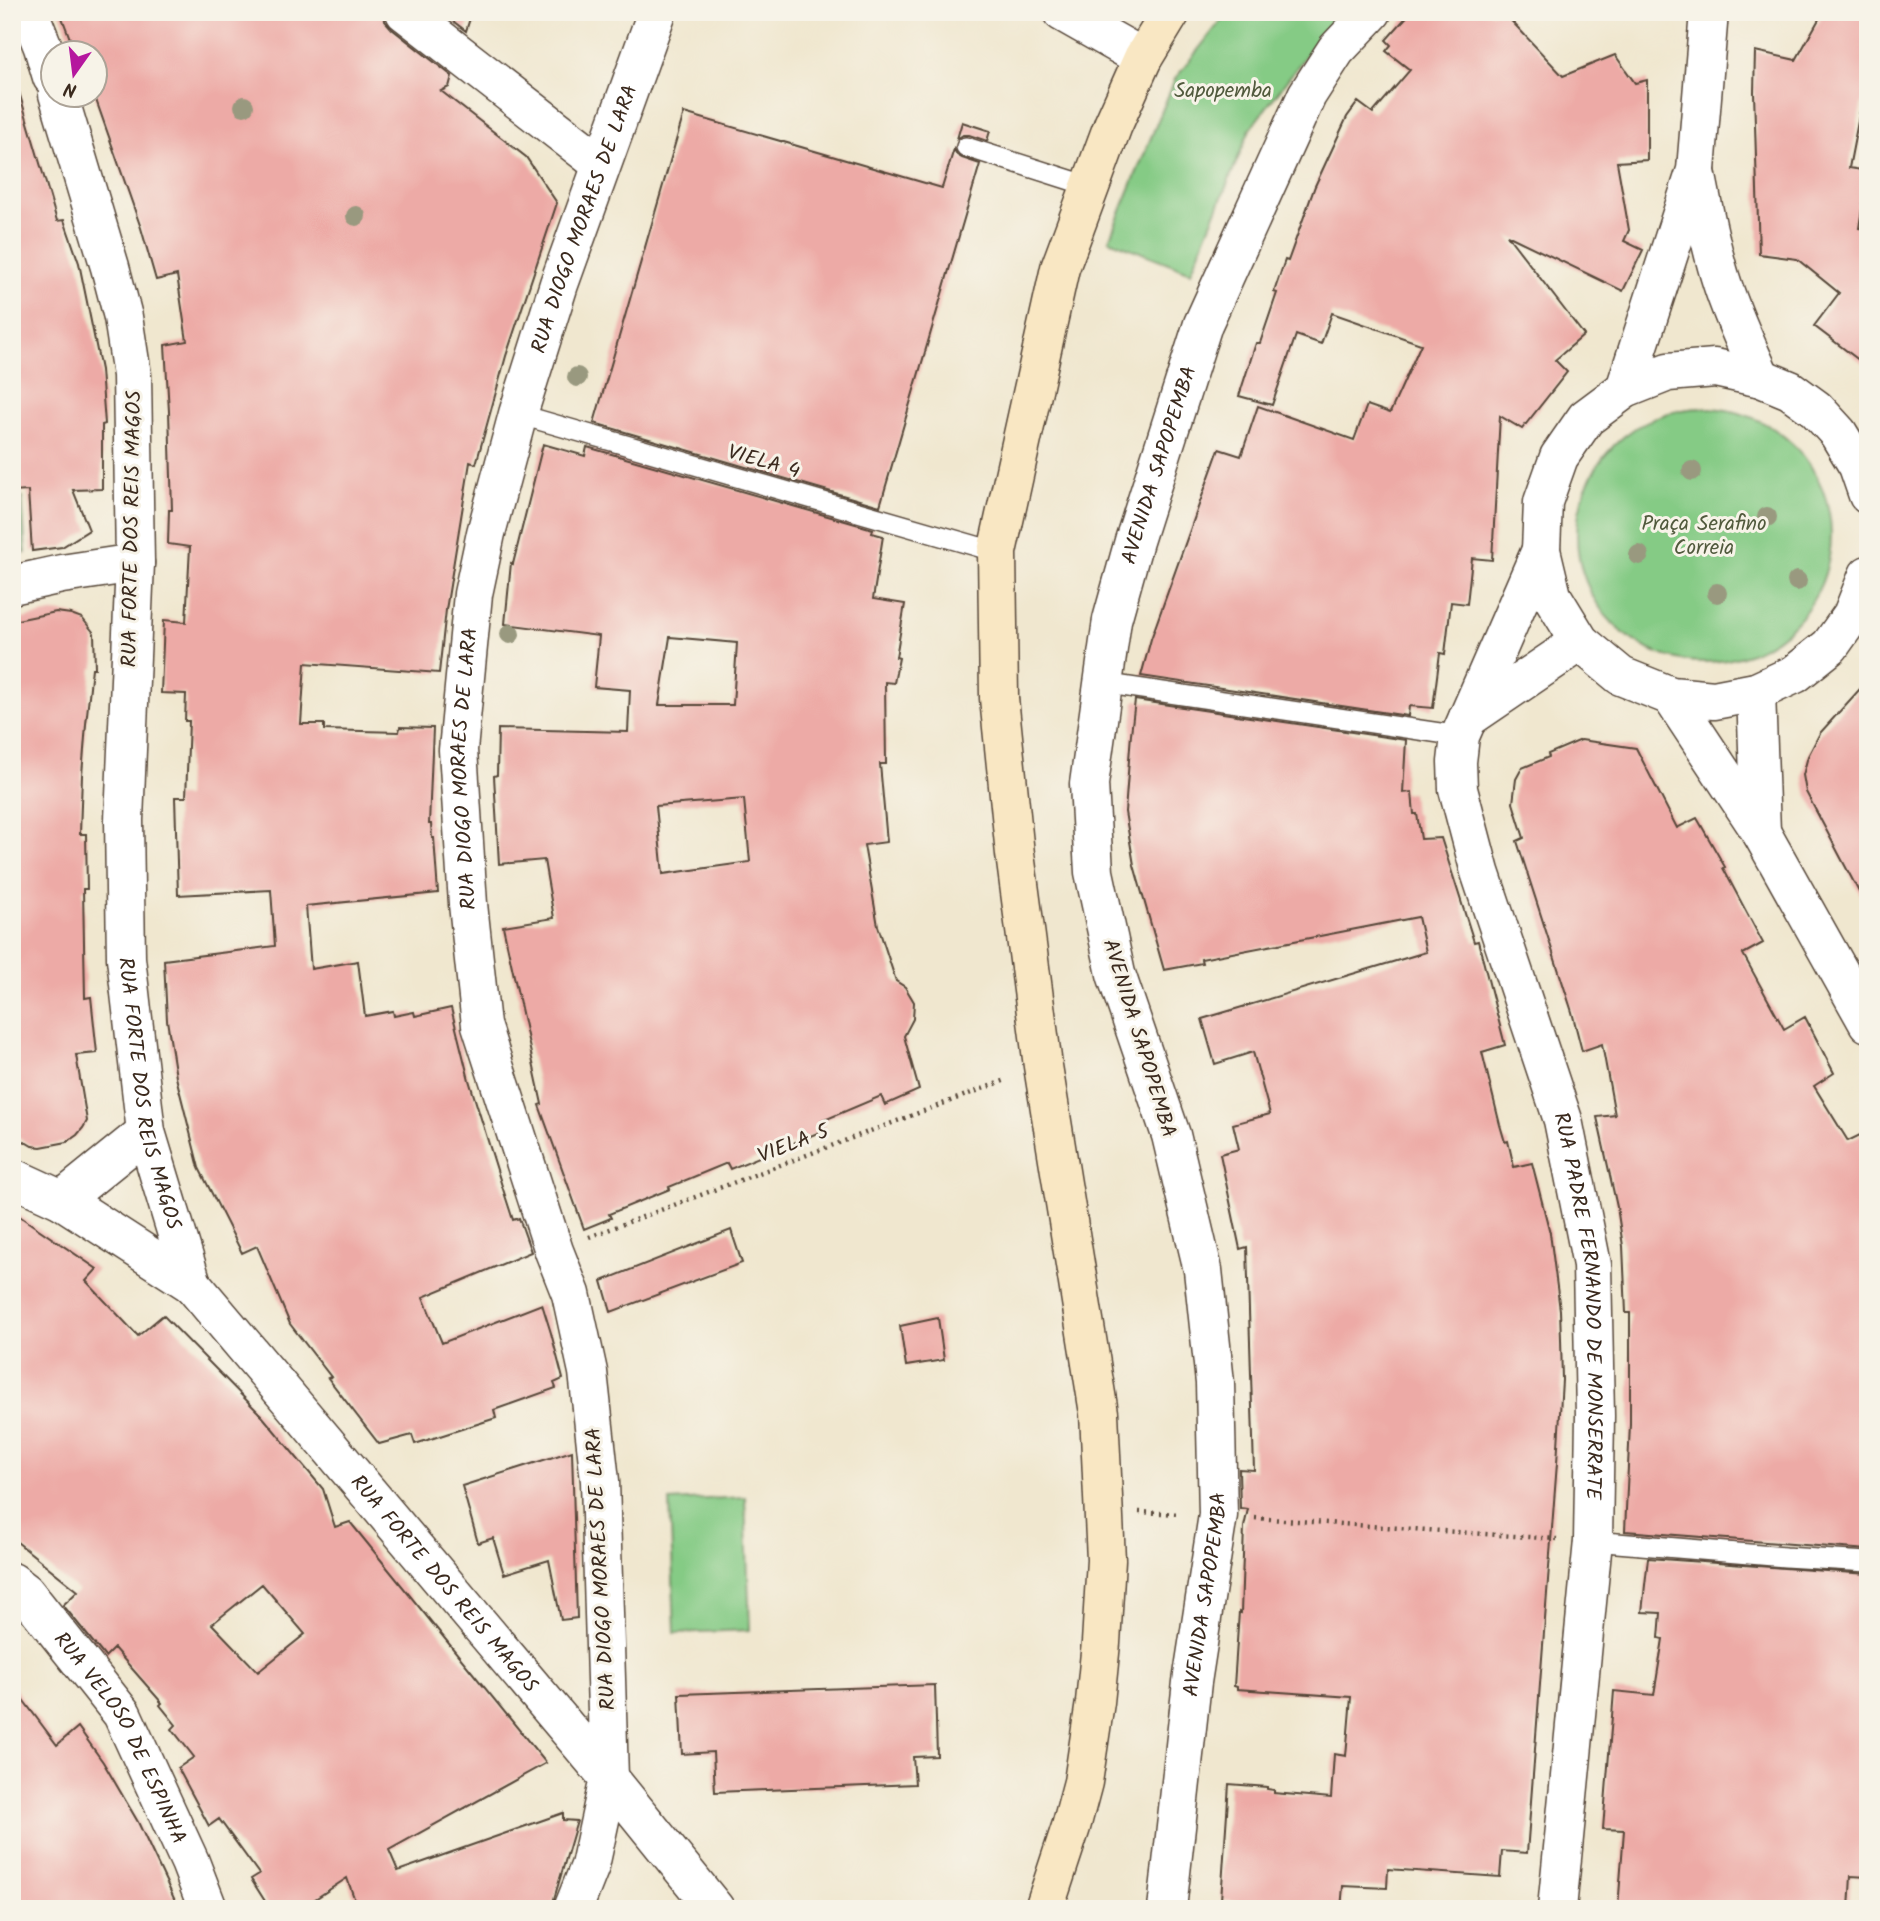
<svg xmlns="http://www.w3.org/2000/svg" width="1880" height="1921" viewBox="0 0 1880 1921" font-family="Kalam,sans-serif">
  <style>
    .green { fill: #85cb85; stroke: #607a52; stroke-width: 2 }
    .forest { fill: #6caf72; stroke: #546c48; stroke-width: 2 }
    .building { fill: #edaaa6; fill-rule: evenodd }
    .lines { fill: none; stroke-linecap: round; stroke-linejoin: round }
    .lane-casing { stroke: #564639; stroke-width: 22 }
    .street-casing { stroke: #564639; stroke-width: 41 }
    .secondary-casing { stroke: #564639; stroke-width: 41 }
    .path { stroke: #564639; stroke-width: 4.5; stroke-dasharray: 2 5; stroke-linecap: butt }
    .lane { stroke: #fff; stroke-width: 19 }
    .street { stroke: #fff; stroke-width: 38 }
    .secondary { stroke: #f9e7c3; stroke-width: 38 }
    .tree { fill: #99997f }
    .labels { text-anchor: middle; stroke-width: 6; stroke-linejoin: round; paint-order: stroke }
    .park-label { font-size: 21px; fill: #515a3d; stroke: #f7f3e8 }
    .street-label { font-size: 21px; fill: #3b2a1e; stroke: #f7f3e8 }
  </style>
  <rect width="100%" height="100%" fill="#f7f3e8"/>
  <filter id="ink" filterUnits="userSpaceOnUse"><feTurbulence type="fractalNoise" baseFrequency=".0143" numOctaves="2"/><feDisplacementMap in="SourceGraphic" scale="14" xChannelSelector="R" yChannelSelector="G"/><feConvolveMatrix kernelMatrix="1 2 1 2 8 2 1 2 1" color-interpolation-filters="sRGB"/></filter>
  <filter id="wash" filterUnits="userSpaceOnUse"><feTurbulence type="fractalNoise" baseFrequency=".00686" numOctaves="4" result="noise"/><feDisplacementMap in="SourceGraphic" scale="28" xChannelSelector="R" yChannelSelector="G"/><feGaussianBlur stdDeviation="1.57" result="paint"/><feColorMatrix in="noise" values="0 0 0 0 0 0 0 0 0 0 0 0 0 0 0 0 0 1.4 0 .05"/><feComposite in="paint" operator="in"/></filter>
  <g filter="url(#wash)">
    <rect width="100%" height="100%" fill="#f0e7cf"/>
    <path class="green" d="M 1228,12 L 1339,12 L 1250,129 L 1191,272 L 1109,240 L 1175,79 Z
      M1577 535a127 127 0 1 1 254 0a127 127 0 1 1-254 0Z
      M 745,1497 L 750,1630 L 675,1633 L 670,1501 Z"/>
    <path class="forest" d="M 22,497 L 26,553 L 12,553 L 12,498 Z"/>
    <g id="blocks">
      <path class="building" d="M 60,12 L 384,12 L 385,21 L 392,29 L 452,76 L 449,87 L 441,91 L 526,157 L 557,203 L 506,356 L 476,464 L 470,462 L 446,610 L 439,673 L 305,663 L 301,724 L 324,724 L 324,730 L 399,732 L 400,727 L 433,728 L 429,824 L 431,824 L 432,838 L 434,838 L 438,893 L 306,906 L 311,969 L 358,961 L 365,1016 L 393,1011 L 394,1016 L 414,1012 L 415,1016 L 451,1008 L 469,1080 L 502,1186 L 513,1220 L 519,1218 L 531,1252 L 423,1297 L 442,1343 L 542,1304 L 551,1333 L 563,1379 L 554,1383 L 556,1388 L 494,1410 L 496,1418 L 415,1444 L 412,1435 L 379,1444 L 328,1378 L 331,1377 L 290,1324 L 257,1246 L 242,1253 L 199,1168 L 176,1077 L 167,1020 L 164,960 L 275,946 L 271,890 L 178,895 L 175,797 L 186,797 L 189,721 L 185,721 L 186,694 L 161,693 L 164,620 L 186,622 L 190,547 L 168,544 L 169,510 L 172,510 L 169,411 L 165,345 L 187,341 L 177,275 L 156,280 L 141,228 L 94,94 L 94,52 L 75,52 Z
        M 441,12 L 472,12 L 466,31 Z
        M 1411,12 L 1503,12 L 1563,76 L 1615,55 L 1635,83 L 1647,80 L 1647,160 L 1617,162 L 1629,230 L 1624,241 L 1643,250 L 1623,291 L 1507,235 L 1584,335 L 1555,360 L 1567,372 L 1522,429 L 1500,416 L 1492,560 L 1472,558 L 1467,604 L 1451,602 L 1445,654 L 1440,653 L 1433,708 L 1409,706 L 1408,716 L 1141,676 L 1151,639 L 1219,449 L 1241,456 L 1258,406 L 1354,440 L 1367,405 L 1390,413 L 1421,344 L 1332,313 L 1321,344 L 1296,335 L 1272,405 L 1239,396 L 1256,343 L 1260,343 L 1277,293 L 1274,292 L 1285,260 L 1288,261 L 1315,186 L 1347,117 L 1358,102 L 1373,113 L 1410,70 L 1386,51 L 1391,45 L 1386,40 Z
        M 1823,12 L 1868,12 L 1868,102 L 1862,101 L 1849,168 L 1868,171 L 1859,228 L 1868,229 L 1868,367 L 1814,326 L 1839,293 L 1797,259 L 1759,254 L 1754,92 L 1755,51 L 1796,60 Z
        M 19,92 L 57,221 L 64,220 L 79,263 L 101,370 L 105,424 L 102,425 L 102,489 L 73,490 L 89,530 L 62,547 L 32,551 L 28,491 L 12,492 L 12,93 Z
        M 684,113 L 942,188 L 954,149 L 957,155 L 962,158 L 980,164 L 880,506 L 594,423 Z
        M 962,122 L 990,131 L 987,141 L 969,135 L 963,135 L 957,139 Z
        M 543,444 L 585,456 L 587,447 L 873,529 L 872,533 L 883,536 L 873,599 L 905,604 L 896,657 L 899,658 L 894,683 L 885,682 L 886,764 L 880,764 L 887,842 L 864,845 L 878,926 L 896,981 L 905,987 L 914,1002 L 913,1019 L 904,1036 L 919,1090 L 885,1105 L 881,1096 L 822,1121 L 825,1130 L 730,1169 L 727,1163 L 669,1187 L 670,1189 L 609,1214 L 611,1218 L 584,1229 L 539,1105 L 542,1104 L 503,926 L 554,918 L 544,860 L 499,864 L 494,776 L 497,775 L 498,729 L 628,732 L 630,690 L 594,687 L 599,636 L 505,624 L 511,563 L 513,564 ZM 670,637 L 737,643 L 733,705 L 659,705 ZM 744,799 L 750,862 L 663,874 L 656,806 Z
        M 56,612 L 71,614 L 82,618 L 94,633 L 95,668 L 92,668 L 86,724 L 82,775 L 80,834 L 86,834 L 87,889 L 83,889 L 85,998 L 91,997 L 97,1053 L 76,1055 L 87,1121 L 83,1128 L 77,1135 L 67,1142 L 41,1147 L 32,1146 L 12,1134 L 12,621 Z
        M 1868,680 L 1868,909 L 1806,792 L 1803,775 L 1808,756 L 1820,733 Z
        M 1135,700 L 1406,740 L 1403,793 L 1412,792 L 1414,814 L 1417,814 L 1421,839 L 1441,838 L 1474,942 L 1478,941 L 1505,1045 L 1482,1052 L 1500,1125 L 1505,1142 L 1508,1141 L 1514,1167 L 1532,1163 L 1550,1233 L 1560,1310 L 1561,1339 L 1562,1380 L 1557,1463 L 1527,1853 L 1502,1851 L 1500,1877 L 1388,1869 L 1387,1888 L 1343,1886 L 1341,1909 L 1240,1909 L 1241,1902 L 1221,1900 L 1229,1784 L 1267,1787 L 1267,1789 L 1274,1790 L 1274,1793 L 1331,1798 L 1334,1754 L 1346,1756 L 1351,1697 L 1237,1689 L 1237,1687 L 1234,1686 L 1239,1612 L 1241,1613 L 1244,1527 L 1248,1509 L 1240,1508 L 1239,1469 L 1254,1470 L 1247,1247 L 1240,1249 L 1220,1154 L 1239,1149 L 1233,1124 L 1270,1114 L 1253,1052 L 1215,1064 L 1202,1019 L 1426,952 L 1418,917 L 1201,959 L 1202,963 L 1164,970 L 1134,865 L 1125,812 L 1131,734 Z
        M 1581,740 L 1636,748 L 1677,828 L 1697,818 L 1725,867 L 1723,868 L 1763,943 L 1743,954 L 1784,1029 L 1805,1017 L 1834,1073 L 1814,1086 L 1848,1141 L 1868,1131 L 1868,1550 L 1625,1531 L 1630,1424 L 1630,1313 L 1626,1313 L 1623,1246 L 1617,1207 L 1597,1117 L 1615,1115 L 1602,1044 L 1582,1051 L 1572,1012 L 1517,841 L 1524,838 L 1513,803 L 1516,779 L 1522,768 L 1549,757 L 1548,754 Z
        M 12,1211 L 97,1269 L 86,1281 L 138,1336 L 163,1315 L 262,1416 L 323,1489 L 335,1527 L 350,1522 L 546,1763 L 389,1850 L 398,1871 L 563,1813 L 563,1820 L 577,1821 L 551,1909 L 358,1909 L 347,1878 L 300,1909 L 270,1909 L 251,1879 L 259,1874 L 219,1819 L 209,1826 L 178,1768 L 194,1757 L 172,1729 L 176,1725 L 160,1705 L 162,1703 L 114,1648 L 105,1657 L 63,1605 L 78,1591 L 12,1538 ZM 262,1584 L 305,1634 L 258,1672 L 212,1624 Z
        M 731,1230 L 742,1263 L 611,1312 L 602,1281 Z
        M 938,1318 L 944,1360 L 906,1366 L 900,1326 Z
        M 572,1451 L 577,1618 L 561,1620 L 549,1560 L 504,1574 L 493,1538 L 478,1543 L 462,1486 Z
        M 1648,1558 L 1868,1574 L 1868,1629 L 1866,1629 L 1862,1684 L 1868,1685 L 1868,1738 L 1865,1738 L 1861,1793 L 1868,1794 L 1868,1877 L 1851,1876 L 1849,1909 L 1618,1909 L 1624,1830 L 1603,1829 L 1614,1691 L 1654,1695 L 1663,1639 L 1659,1638 L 1661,1613 L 1642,1612 Z
        M 12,1685 L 57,1745 L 78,1727 L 103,1762 L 138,1822 L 179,1909 L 12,1909 Z
        M 935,1685 L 937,1756 L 913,1757 L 915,1784 L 715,1792 L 713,1752 L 682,1754 L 679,1694 Z"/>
    </g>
  </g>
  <g filter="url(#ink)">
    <use href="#blocks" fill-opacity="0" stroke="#564639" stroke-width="2"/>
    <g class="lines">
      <defs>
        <path id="lane" d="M 966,147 L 1089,186
          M 518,414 L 997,552
          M 1102,683 L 1460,736
          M 1593,1541 L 1785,1557 L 1868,1562"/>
        <g id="street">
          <path d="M 29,12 L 43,47 L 52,77"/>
          <path d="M 405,12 L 601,164"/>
          <path d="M 1062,12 L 1143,58"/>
          <path id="s1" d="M 58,94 L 110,267 L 123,317 L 132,375 L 135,563 L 124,820 L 126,958 L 146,1132 L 192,1284 L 609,1778 L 715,1909"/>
          <path d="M 1696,172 C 1704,210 1710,247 1722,283 C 1732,315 1747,346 1761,378"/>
          <path d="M 1625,389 L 1696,170 L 1709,12"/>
          <path d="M 1868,495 L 1858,466 L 1838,433 L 1816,409 L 1790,390 L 1761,378 L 1715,368 L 1668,372 L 1625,389 L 1586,418 L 1559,457 L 1543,502 L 1541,550 L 1552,596 L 1580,642 L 1621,676 L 1671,696 L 1714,700 L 1756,692 L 1795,674 L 1830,646 L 1852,615 L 1868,575"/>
          <path id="s2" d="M 1541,550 L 1460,736 L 1457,762 L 1458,789 L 1480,872 L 1563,1120 L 1592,1265 L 1595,1416 L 1593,1541 L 1557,1909"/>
          <path d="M 12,585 L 62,574 L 135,563"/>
          <path d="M 1756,692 L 1761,832"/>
          <path d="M 1671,696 L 1761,832 L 1868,1023"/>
          <path d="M 1468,718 L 1580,642"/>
          <path d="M 12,1177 L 62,1200 L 192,1284"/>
          <path d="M 62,1200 L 146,1132"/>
          <path id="s3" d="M 12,1582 L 25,1592 L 122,1714 L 190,1862 L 208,1909"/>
          <path id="s4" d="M 573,1909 L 590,1866 L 609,1778 L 600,1481 L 588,1372 L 571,1294 L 554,1251 L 481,1025 L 468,904 L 458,750 L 473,594 L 486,533 L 518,414 L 559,284 L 657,12"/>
          <path id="s5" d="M 1167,1909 L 1192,1682 L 1218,1515 L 1215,1383 L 1203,1270 L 1171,1135 L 1116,974 L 1094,872 L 1089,784 L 1112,620 L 1134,541 L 1203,324 L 1307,95 L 1336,50 L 1372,12"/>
        </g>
        <path id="secondary" d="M 1044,1909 L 1071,1827 L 1083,1782 L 1095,1702 L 1101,1643 L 1106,1560 L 1099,1413 L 1043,1066 L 1015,854 L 999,698 L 997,552 L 1060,268 L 1113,125 L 1143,58 L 1171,12"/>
      </defs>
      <use href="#lane" class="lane-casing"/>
      <use href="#street" class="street-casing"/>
      <use href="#secondary" class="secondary-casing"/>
      <path class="path" d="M 589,1237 L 1006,1080
        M 1139,1512 L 1180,1514
        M 1255,1518 L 1557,1539"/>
      <use href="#lane" class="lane"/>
      <use href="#street" class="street"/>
      <use href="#secondary" class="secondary"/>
    </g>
    <g class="tree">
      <circle cx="244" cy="106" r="10"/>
      <circle cx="356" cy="216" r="10"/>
      <circle cx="577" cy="377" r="10"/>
      <circle cx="1692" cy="471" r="10"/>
      <circle cx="1767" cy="517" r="10"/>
      <circle cx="1639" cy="555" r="10"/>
      <circle cx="1797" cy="581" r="10"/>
      <circle cx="1717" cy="593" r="10"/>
      <circle cx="510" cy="634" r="10"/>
    </g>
  </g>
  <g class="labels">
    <g class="park-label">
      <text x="1223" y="97">Sapopemba</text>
      <text x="1704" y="530">Praça Serafino<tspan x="1704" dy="24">Correia</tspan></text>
    </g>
    <g class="street-label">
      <text dy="7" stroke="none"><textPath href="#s4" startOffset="1731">RUA DIOGO MORAES DE LARA</textPath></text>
      <text transform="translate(764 461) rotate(16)" y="7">VIELA 4</text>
      <text dy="7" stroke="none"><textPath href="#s5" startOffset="1472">AVENIDA SAPOPEMBA</textPath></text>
      <text transform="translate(131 529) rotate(-89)" y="7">RUA FORTE DOS REIS MAGOS</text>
      <text dy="7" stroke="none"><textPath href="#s4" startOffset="1164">RUA DIOGO MORAES DE LARA</textPath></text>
      <text transform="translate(1140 1038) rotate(73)" y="7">AVENIDA SAPOPEMBA</text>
      <text dy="7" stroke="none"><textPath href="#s1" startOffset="1012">RUA FORTE DOS REIS MAGOS</textPath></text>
      <text transform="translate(793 1143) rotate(-21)" y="7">VIELA 5</text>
      <text dy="7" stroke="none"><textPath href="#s2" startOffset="791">RUA PADRE FERNANDO DE MONSERRATE</textPath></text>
      <text transform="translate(600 1569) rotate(-93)" y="7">RUA DIOGO MORAES DE LARA</text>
      <text dy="7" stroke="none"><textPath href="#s1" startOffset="1600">RUA FORTE DOS REIS MAGOS</textPath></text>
      <text dy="7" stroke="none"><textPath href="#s5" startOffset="317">AVENIDA SAPOPEMBA</textPath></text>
      <text dy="7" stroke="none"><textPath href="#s3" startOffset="192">RUA VELOSO DE ESPINHA</textPath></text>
    </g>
  </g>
  <rect width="1880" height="1921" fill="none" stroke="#f7f3e8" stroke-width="42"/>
  <g transform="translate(74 74) rotate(194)"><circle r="33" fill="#f7f3e8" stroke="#aca397" stroke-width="2"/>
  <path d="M0-5L12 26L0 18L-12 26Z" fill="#b5179e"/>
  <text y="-10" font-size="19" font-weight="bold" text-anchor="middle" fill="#3b2a1e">N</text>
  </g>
</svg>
